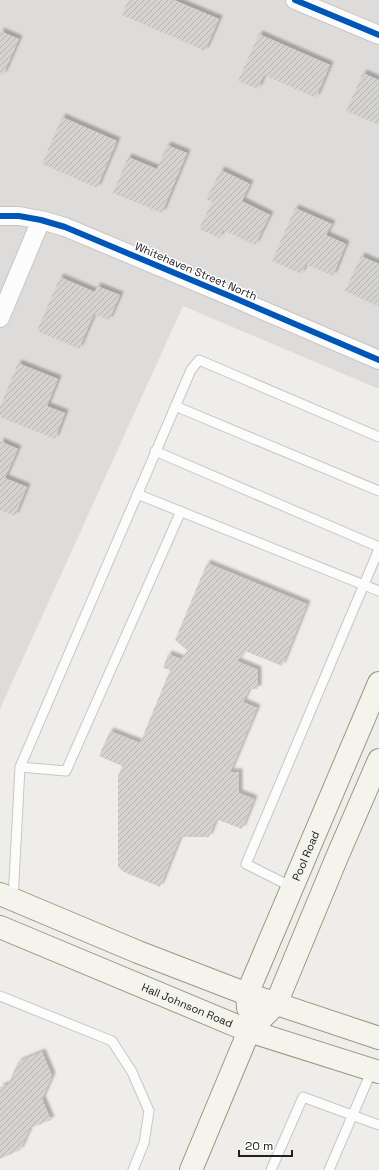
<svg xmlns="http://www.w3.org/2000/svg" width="379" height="1170" viewBox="0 0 379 1170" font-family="'Space Grotesk',sans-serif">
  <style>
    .residential { fill: #dedcda }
    .building { fill: url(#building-hatch); filter: url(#shadow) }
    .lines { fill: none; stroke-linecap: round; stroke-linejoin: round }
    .service-casing { stroke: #c7c6c5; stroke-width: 11 }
    .minor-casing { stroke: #c7c6c5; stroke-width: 20 }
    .secondary-casing { stroke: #989a7f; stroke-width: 24 }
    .service { stroke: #fdfcfc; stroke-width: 9 }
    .minor { stroke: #fdfcfc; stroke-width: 18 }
    .secondary { stroke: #f4f4ec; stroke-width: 22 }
    .cycleway-casing { stroke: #fff; stroke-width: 8 }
    .cycleway { stroke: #0057b8; stroke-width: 6 }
    .labels { text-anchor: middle; stroke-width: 3; stroke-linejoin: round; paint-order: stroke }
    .street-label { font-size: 11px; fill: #202020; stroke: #fff }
  </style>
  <defs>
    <pattern id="building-hatch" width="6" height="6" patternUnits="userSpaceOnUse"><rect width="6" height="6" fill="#d5d3d0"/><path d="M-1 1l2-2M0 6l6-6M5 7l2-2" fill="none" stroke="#b7b5b2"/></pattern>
    <filter id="shadow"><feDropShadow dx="3.5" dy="-3.5" stdDeviation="1" flood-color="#0004"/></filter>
  </defs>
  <rect width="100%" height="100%" fill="#efede9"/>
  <path class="residential" d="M 0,0 L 379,0 L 379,389 L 183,306 L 0,709 Z"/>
  <path class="building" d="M 128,0 L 174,0 L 219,19 L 205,51 L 122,15 Z
    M 0,31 L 19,39 L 3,75 L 0,74 Z
    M 259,34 L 330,65 L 316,98 L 264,75 L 258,89 L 238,81 Z
    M 363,73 L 379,80 L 379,125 L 346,111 Z
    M 62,117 L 117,141 L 97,188 L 42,164 Z
    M 167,145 L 187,153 L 162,213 L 113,193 L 128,157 L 157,169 Z
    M 221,170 L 250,184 L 242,201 L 270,215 L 255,245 L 223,230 L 219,238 L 199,229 L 212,202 L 206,199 Z
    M 295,208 L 332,224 L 326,235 L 346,244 L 333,276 L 306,264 L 301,274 L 272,261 Z
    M 361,256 L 379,264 L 379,307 L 345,291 Z
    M 60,277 L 95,292 L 97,286 L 120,295 L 109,320 L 94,314 L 79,349 L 37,331 Z
    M 18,363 L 58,379 L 47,406 L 65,413 L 55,439 L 0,417 L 0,407 Z
    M 0,441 L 18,449 L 5,478 L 27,487 L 15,516 L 0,510 Z
    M 207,563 L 307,604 L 282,666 L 245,651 L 237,661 L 258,670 L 258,689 L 249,689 L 243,702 L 257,708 L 230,772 L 239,772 L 239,793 L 254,799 L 242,829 L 216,819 L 209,837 L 180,837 L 160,887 L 124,872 L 118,867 L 118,776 L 122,766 L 99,756 L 110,731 L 140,743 L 170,670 L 163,668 L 168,654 L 181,659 L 188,651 L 175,640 Z
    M 42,1052 L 52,1076 L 42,1099 L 51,1120 L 30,1128 L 20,1150 L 0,1159 L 0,1087 L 8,1084 L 18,1062 Z"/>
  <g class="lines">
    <defs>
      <path id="service" d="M 175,406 L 379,491
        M 155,451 L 379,547
        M 137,494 L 379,591
        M 20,767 L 66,771 L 181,511
        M 292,887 L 246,864 L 379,549
        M 13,900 L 20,767 L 191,370 L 199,360 L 379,437
        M 0,996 L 112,1041 L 132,1072 L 149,1111 L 144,1143 L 133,1170
        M 271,1170 L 303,1097 L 379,1125
        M 329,1170 L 372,1070"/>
      <path id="minor" d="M 295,0 L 379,35
        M 0,216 L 19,216 L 41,220 L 65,227 L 232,297 L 379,360
        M 0,318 L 41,220"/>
      <g id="secondary">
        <path d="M 0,894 L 138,952 L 247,994 L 379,1038"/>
        <path id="s1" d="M 0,927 L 249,1031 L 379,1072"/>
        <path id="s2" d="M 248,1008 L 247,994 L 379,683"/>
        <path d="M 191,1170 L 249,1031 L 276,1004 L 337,857 L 379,760"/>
      </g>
    </defs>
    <use href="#service" class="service-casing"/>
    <use href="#minor" class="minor-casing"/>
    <use href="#secondary" class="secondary-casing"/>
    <use href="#service" class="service"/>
    <use href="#minor" class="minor"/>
    <use href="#secondary" class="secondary"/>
    <defs>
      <path id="cycleway" d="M 295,0 L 379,35
        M 0,216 L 19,216 L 41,220 L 65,227 L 232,297 L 379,360"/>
    </defs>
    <use href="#cycleway" class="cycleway-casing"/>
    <use href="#cycleway" class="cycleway"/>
  </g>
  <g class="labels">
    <g class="street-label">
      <text transform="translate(196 271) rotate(23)" y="4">Whitehaven Street North</text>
      <text dy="4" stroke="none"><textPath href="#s2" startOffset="164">Pool Road</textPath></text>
      <text dy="4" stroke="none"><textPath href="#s1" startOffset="203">Hall Johnson Road</textPath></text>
    </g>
  </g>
  <path d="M239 1150v6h53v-6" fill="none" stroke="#202020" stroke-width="2"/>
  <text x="245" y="1150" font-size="12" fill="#202020" stroke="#ffffff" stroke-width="3" paint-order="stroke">20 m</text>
</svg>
